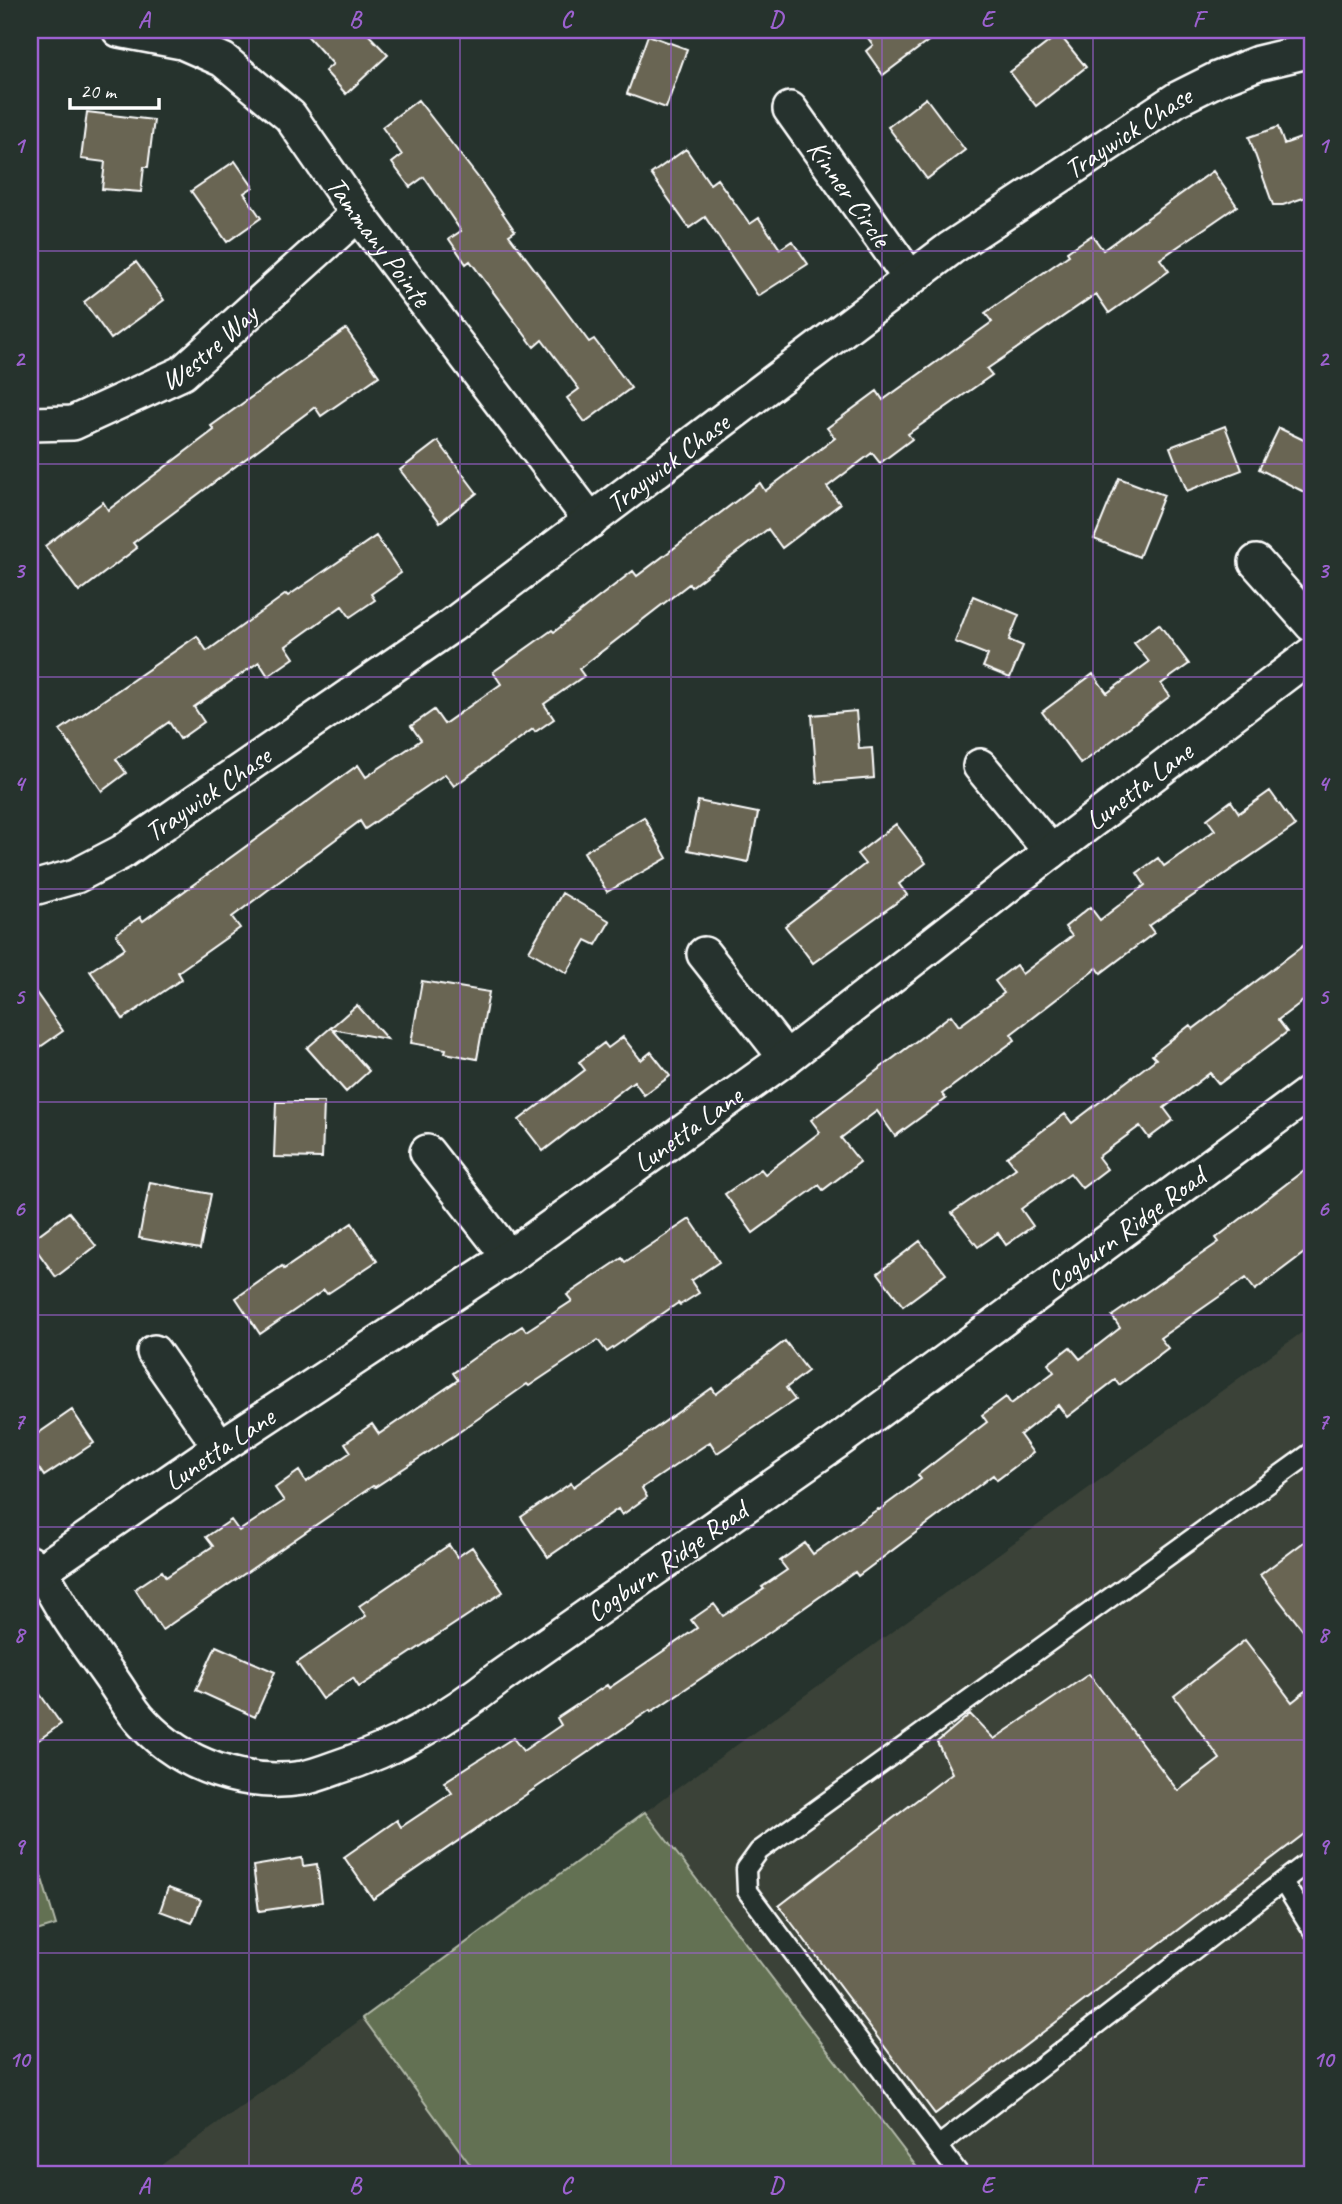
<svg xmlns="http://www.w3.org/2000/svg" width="1342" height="2204" viewBox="0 0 1342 2204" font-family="Caveat,sans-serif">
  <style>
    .built { fill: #3a4238 }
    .green { fill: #637152; stroke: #b1b8a8; stroke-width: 2 }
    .building { fill: #696552; stroke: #fff; stroke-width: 2 }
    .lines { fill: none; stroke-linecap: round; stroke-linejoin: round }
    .service-casing { stroke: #fff; stroke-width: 23 }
    .minor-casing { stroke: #fff; stroke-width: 38 }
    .service { stroke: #26332d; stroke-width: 18 }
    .minor { stroke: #26332d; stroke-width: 33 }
    .grid { fill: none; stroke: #9c61cf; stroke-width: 2; stroke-opacity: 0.55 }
    .labels { text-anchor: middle; stroke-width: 7; stroke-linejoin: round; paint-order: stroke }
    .street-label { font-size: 28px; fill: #fff; stroke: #26332d }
    .neatline { fill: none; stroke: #9c61cf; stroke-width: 2.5 }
    .grid-label { font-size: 23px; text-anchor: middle; font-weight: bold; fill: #9c61cf }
  </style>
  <rect width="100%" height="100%" fill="#26332d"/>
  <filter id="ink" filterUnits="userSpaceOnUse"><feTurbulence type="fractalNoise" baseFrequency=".0143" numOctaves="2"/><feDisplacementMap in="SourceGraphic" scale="14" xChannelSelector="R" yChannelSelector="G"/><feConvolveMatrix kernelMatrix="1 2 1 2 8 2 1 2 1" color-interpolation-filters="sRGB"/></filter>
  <g filter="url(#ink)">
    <path class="built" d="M 1312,1325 L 1312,2174 L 922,2174 L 645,1812 Z
      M 363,2018 L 477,2174 L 149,2174 L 179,2152 Z"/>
    <path class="green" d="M 645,1812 L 922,2174 L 477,2174 L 363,2018 Z
      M 30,1839 L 56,1925 L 30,1933 Z"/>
    <path class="building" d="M 302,30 L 364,30 L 388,55 L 346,94 L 325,71 L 333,64 Z
      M 862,30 L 943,30 L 883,75 L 866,51 L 873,45 Z
      M 1059,34 L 1086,67 L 1036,106 L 1010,72 Z
      M 648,35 L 687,49 L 666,108 L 627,94 Z
      M 926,98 L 965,150 L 927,179 L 888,127 Z
      M 418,100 L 480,180 L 515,231 L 509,235 L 589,342 L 594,339 L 631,388 L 585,422 L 567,398 L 579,389 L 542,340 L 534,347 L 470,261 L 466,264 L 449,239 L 461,231 L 424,177 L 410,187 L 392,163 L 402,155 L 382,127 Z
      M 87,112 L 154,120 L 148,167 L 144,167 L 141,192 L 102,189 L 105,162 L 81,159 Z
      M 1278,127 L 1284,144 L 1312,134 L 1312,195 L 1283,205 L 1273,205 L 1249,137 Z
      M 686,149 L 710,184 L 717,179 L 750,224 L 759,218 L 780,249 L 792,241 L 808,264 L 758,296 L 705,217 L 689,228 L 651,174 Z
      M 235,161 L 253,187 L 244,193 L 261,218 L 227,242 L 191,191 Z
      M 1213,171 L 1237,206 L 1160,259 L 1169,271 L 1109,313 L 1096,294 L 987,369 L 992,375 L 908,434 L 912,439 L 880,463 L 872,453 L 827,487 L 840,504 L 782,548 L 768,529 L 691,587 L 689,584 L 579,669 L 584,676 L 544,704 L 554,719 L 535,732 L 533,729 L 454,786 L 445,774 L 365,829 L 360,821 L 232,917 L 240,928 L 178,972 L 182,979 L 123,1019 L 90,971 L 125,948 L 116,934 L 140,917 L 143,921 L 358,765 L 366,777 L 421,740 L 411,726 L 434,710 L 444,724 L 501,684 L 493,672 L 552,630 L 554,632 L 633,571 L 637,576 L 760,483 L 765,491 L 835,438 L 827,428 L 877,391 L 883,400 L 992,322 L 985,313 L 1069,255 L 1067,252 L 1092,235 L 1103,250 Z
      M 136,262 L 164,300 L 111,339 L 84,302 Z
      M 346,329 L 379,376 L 321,416 L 315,407 L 133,543 L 137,548 L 79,592 L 45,546 L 103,502 L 108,510 L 214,430 L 211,426 Z
      M 1225,426 L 1242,470 L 1187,491 L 1170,447 Z
      M 1279,428 L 1312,444 L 1312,496 L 1259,469 Z
      M 438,441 L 477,493 L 440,522 L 400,470 Z
      M 1119,478 L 1164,495 L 1139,557 L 1094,539 Z
      M 376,536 L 401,573 L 371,594 L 375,600 L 350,617 L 342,606 L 286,646 L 294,658 L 268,676 L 259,662 L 194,707 L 204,722 L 180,739 L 169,722 L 116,759 L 126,773 L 102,791 L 60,730 L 197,636 L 207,651 L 286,594 L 288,596 Z
      M 973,596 L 1019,615 L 1009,640 L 1023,646 L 1010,678 L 983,667 L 988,655 L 955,642 Z
      M 1159,624 L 1189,664 L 1161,684 L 1170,696 L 1081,764 L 1042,712 L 1093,674 L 1107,693 L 1149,662 L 1134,643 Z
      M 856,711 L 859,749 L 872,748 L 874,778 L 817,783 L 812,715 Z
      M 1270,791 L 1295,826 L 1149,926 L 1154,933 L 1101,973 L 1097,968 L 1011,1034 L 1015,1040 L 942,1094 L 946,1099 L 895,1136 L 877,1111 L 841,1138 L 860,1162 L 823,1190 L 819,1185 L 753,1233 L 725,1194 L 761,1169 L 765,1174 L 820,1132 L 811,1120 L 951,1015 L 959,1026 L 1004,993 L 995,981 L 1016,965 L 1022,974 L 1072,936 L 1065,927 L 1090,907 L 1100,920 L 1145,885 L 1137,873 L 1158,858 L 1164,866 L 1215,830 L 1207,819 L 1231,801 L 1239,813 Z
      M 698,801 L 758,813 L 748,862 L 688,850 Z
      M 644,817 L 667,858 L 607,892 L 584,852 Z
      M 896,824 L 926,863 L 899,884 L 907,895 L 813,963 L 785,926 L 865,864 L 857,854 Z
      M 562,893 L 610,921 L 596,945 L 586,940 L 567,973 L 529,951 Z
      M 1312,939 L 1312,994 L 1278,1020 L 1287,1032 L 1219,1084 L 1210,1073 L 1164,1108 L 1173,1120 L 1149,1138 L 1140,1126 L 1098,1157 L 1107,1169 L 1082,1188 L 1070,1173 L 1021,1209 L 1033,1226 L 1006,1245 L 998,1233 L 978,1247 L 952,1213 L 1016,1168 L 1007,1157 L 1065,1114 L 1072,1123 L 1156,1059 L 1152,1055 L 1190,1025 L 1193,1029 Z
      M 422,981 L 489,992 L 477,1059 L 445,1053 L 446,1049 L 411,1043 Z
      M 30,984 L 63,1031 L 30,1054 Z
      M 357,1005 L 387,1039 L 332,1029 L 369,1071 L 346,1092 L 307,1048 Z
      M 623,1037 L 641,1060 L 651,1052 L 670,1076 L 644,1095 L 634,1081 L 543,1151 L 519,1120 L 585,1070 L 579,1062 L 604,1043 L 608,1048 Z
      M 276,1102 L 324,1102 L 322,1158 L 274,1157 Z
      M 1303,1171 L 1312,1183 L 1312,1247 L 1255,1290 L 1246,1278 L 1160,1338 L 1168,1348 L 1119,1385 L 1115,1380 L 1067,1417 L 1058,1405 L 1020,1435 L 1033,1453 L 997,1480 L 993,1475 L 858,1576 L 855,1572 L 767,1634 L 651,1712 L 650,1710 L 373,1899 L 344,1857 L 397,1820 L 401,1827 L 452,1793 L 444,1782 L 513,1738 L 523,1751 L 561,1725 L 557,1718 L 607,1685 L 609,1688 L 697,1628 L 691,1620 L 714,1604 L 723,1616 L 764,1589 L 762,1587 L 787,1570 L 780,1561 L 805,1543 L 813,1554 L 878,1509 L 879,1510 L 921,1479 L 918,1475 L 987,1422 L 982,1415 L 1006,1397 L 1011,1404 L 1054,1372 L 1048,1364 L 1070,1347 L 1080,1359 L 1120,1328 L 1112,1316 L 1219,1242 L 1216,1238 Z
      M 150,1182 L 211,1194 L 200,1249 L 139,1238 Z
      M 69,1212 L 96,1246 L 56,1277 L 30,1241 Z
      M 690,1219 L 719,1262 L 691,1281 L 699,1293 L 680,1305 L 678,1303 L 607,1352 L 598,1340 L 529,1386 L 527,1384 L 455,1435 L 375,1487 L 373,1486 L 162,1630 L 135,1589 L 162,1571 L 166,1577 L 213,1546 L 206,1537 L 231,1520 L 239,1531 L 284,1501 L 275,1488 L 299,1471 L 306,1482 L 351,1452 L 345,1443 L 372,1424 L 379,1434 L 458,1380 L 453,1373 L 478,1355 L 522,1326 L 526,1331 L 572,1301 L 567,1295 L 622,1258 L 625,1262 Z
      M 352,1223 L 377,1261 L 327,1294 L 324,1290 L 260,1334 L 236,1298 L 282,1266 L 284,1269 Z
      M 920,1241 L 946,1274 L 903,1306 L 878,1273 Z
      M 785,1341 L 808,1371 L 786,1388 L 795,1400 L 717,1453 L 710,1442 L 642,1488 L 647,1497 L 622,1515 L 618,1509 L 548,1557 L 521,1517 L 571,1483 L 573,1487 L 712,1388 L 716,1394 Z
      M 72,1410 L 94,1443 L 44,1476 L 30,1455 L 30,1439 Z
      M 1312,1536 L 1312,1642 L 1260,1575 Z
      M 449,1545 L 457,1557 L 472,1547 L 503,1592 L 359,1687 L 353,1678 L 322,1699 L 297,1663 L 366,1616 L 359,1606 Z
      M 1245,1640 L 1292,1702 L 1312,1686 L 1312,1828 L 935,2114 L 779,1906 L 952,1773 L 937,1742 L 970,1714 L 994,1739 L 1089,1674 L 1178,1791 L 1220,1759 L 1174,1696 Z
      M 216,1646 L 275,1672 L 255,1717 L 196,1690 Z
      M 30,1680 L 61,1724 L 30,1746 Z
      M 302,1858 L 303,1866 L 317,1864 L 322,1902 L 259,1911 L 253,1866 Z
      M 168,1888 L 201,1900 L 192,1923 L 160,1911 Z"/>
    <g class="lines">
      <defs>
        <path id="service" d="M 1283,1882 L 1312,1929
          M 938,2146 L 747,1891 L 746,1869 L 759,1851 L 1312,1452
          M 959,2174 L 938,2146 L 1312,1859"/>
        <g id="minor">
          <path id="s1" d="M 119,30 L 182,42 L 223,60 L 290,116 L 358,214 L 591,521"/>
          <path id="s2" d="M 790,109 L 910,278"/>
          <path id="s3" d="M 30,424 L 73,423 L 182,373 L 358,214"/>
          <path d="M 1256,562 L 1312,625"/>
          <path d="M 980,766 L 1051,852"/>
          <path id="s4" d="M 30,889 L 76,876 L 122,852 L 451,626 L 951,248 L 1177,99 L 1217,79 L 1258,63 L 1312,50"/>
          <path d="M 704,954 L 786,1058"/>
          <path d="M 427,1152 L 509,1257"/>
          <path d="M 154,1352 L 220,1447"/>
          <path id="s5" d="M 30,1563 C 46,1575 53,1593 64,1610 C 79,1635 98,1659 115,1684 C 124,1697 132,1712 143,1723 C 183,1766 245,1787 303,1778 C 314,1776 327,1771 338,1767 C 398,1748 450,1717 500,1677 L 835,1443 L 1312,1091"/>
          <path id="s6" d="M 40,1571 L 220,1447 L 509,1257 L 786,1058 L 1051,852 L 1312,654"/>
        </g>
      </defs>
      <use href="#service" class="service-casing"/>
      <use href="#minor" class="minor-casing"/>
      <use href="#service" class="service"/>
      <use href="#minor" class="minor"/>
    </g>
  </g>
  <path class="grid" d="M 249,30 L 249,2174M 460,30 L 460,2174M 671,30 L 671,2174M 882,30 L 882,2174M 1093,30 L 1093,2174M 30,251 L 1312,251M 30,464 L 1312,464M 30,677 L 1312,677M 30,889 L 1312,889M 30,1102 L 1312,1102M 30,1315 L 1312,1315M 30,1527 L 1312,1527M 30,1740 L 1312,1740M 30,1953 L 1312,1953"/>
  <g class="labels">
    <g class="street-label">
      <text dy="10" stroke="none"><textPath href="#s4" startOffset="1337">Traywick Chase</textPath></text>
      <text dy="10" stroke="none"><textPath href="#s2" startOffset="103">Kinner Circle</textPath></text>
      <text dy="10" stroke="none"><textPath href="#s1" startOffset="350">Tammany Pointe</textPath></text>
      <text dy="10" stroke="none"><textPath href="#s3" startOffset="200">Westre Way</textPath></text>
      <text dy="10" stroke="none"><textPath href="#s4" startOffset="770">Traywick Chase</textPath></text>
      <text dy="10" stroke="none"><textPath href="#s6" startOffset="1351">Lunetta Lane</textPath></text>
      <text dy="10" stroke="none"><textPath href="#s4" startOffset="203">Traywick Chase</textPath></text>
      <text dy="10" stroke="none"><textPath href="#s6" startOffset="784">Lunetta Lane</textPath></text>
      <text dy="10" stroke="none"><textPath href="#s5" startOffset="1365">Cogburn Ridge Road</textPath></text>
      <text dy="10" stroke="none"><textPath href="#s6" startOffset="217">Lunetta Lane</textPath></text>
      <text dy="10" stroke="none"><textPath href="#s5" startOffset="798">Cogburn Ridge Road</textPath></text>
    </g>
  </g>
  <rect width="1342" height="2204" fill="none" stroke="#26332d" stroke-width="77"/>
  <path d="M70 98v10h89v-10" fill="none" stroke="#ffffff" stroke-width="3.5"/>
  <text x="80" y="98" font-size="21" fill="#ffffff" stroke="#26332d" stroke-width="5" paint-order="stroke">20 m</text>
  <rect x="38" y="38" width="1266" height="2128" class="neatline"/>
  <g class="grid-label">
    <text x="144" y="27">A</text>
    <text x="355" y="27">B</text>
    <text x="566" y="27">C</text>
    <text x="776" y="27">D</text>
    <text x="987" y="27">E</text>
    <text x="1198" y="27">F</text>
    <text x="19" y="153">1</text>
    <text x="1323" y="153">1</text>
    <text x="19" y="366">2</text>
    <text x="1323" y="366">2</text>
    <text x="19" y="578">3</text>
    <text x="1323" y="578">3</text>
    <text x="19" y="791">4</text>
    <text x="1323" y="791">4</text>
    <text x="19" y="1004">5</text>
    <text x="1323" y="1004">5</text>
    <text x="19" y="1216">6</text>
    <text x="1323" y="1216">6</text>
    <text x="19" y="1429">7</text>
    <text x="1323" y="1429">7</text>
    <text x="19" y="1642">8</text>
    <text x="1323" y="1642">8</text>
    <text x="19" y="1854">9</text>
    <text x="1323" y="1854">9</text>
    <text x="19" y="2067">10</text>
    <text x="1323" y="2067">10</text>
    <text x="144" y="2193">A</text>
    <text x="355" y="2193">B</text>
    <text x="566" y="2193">C</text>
    <text x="776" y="2193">D</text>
    <text x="987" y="2193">E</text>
    <text x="1198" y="2193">F</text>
  </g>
</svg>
